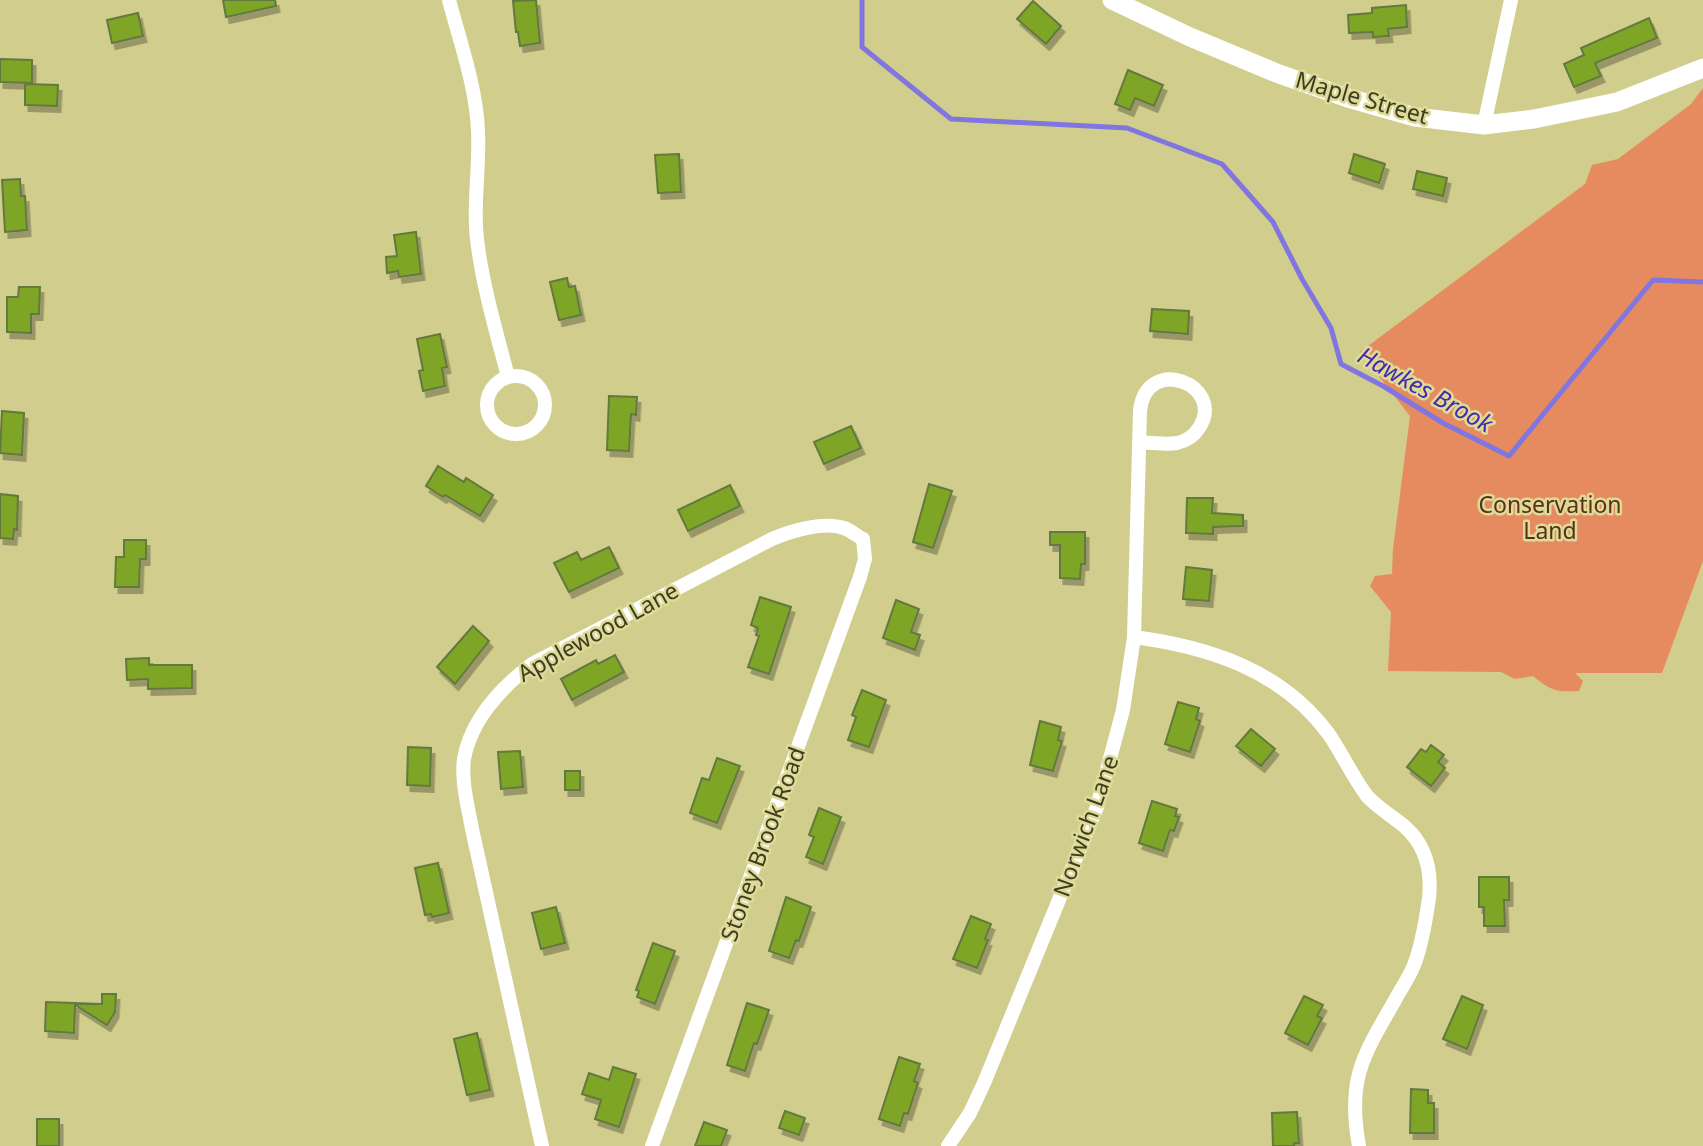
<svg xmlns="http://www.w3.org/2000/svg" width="1703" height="1146" viewBox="0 0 1703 1146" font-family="'Noto Sans',sans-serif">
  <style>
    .green { fill: #e68b60 }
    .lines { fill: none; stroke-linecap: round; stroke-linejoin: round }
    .stream { stroke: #8176e0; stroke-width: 5 }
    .building { fill: #7ea525; stroke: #63793f; stroke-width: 2; filter: url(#shadow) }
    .street { stroke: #fff; stroke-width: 14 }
    .secondary { stroke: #fff; stroke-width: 19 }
    .labels { text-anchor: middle; stroke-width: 5; stroke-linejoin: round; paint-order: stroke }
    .street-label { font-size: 23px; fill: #3e3c21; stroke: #deda98 }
    .park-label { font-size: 23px; fill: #5c2f19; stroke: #deda98 }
    .water-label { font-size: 24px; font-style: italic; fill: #482aa6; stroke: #deda98 }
  </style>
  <defs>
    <filter id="shadow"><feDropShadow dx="3.5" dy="6" stdDeviation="0" flood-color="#0004"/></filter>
  </defs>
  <rect width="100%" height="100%" fill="#d1cd8c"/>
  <path class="green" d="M 1703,88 L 1703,561 L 1662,673 L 1575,673 L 1583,681 L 1579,691 C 1556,692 1551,691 1533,676 L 1515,679 L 1501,672 L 1388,671 L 1391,612 L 1370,586 L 1375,576 L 1392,574 L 1393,549 L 1410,416 L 1360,352 L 1585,184 L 1592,165 L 1618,159 L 1691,104 Z"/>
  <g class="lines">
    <path class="stream" d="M 862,0 L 862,47 L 951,119 L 1127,128 L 1222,164 L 1273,222 L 1302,279 L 1331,328 L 1341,364 L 1383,386 L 1443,423 L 1509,456 L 1653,280 L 1703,282"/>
  </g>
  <path class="building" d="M 223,0 L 275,0 L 276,6 L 226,17 Z
    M 536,0 L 540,43 L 520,46 L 518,32 L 516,32 L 513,1 Z
    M 1033,1 L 1061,26 L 1046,44 L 1017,19 Z
    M 1406,5 L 1407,27 L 1388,29 L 1389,36 L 1373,37 L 1373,32 L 1349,33 L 1348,15 L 1372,13 L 1372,8 Z
    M 138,13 L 143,36 L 112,43 L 107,20 Z
    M 1649,18 L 1657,38 L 1595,63 L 1601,76 L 1574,87 L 1564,64 L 1584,55 L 1581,48 Z
    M 0,59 L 32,60 L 32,83 L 0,82 Z
    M 1128,70 L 1163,85 L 1154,106 L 1135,98 L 1130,110 L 1115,104 Z
    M 25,84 L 58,85 L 57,106 L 25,105 Z
    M 679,154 L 681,192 L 658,193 L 655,155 Z
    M 1354,154 L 1385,164 L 1379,183 L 1349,173 Z
    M 1417,171 L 1447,178 L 1443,196 L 1413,189 Z
    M 20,179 L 21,196 L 25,196 L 27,230 L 5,232 L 2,180 Z
    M 416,232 L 421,274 L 399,277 L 398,271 L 387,273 L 386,257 L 397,256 L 394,235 Z
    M 567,278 L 569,287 L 575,286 L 581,315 L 559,320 L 550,282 Z
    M 19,287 L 40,287 L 39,314 L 31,314 L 31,333 L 7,332 L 7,297 L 18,297 Z
    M 1152,309 L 1189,311 L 1188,334 L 1150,331 Z
    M 440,334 L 447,367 L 442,368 L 445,386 L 423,391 L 419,371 L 423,370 L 417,339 Z
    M 609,396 L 637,397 L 636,415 L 631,414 L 629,451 L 607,450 Z
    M 2,411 L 24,413 L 22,455 L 0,453 Z
    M 851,426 L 861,448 L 824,464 L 814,442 Z
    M 438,466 L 464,482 L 466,478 L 493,495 L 480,516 L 445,495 L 443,497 L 426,486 Z
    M 929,484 L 952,491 L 933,548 L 913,542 Z
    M 730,485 L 740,506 L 688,531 L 678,510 Z
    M 0,494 L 18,496 L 17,530 L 14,529 L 13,539 L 0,538 Z
    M 1187,498 L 1213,498 L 1212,513 L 1243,515 L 1243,526 L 1213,527 L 1213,534 L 1186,533 Z
    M 1050,532 L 1085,532 L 1085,564 L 1081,564 L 1080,579 L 1060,578 L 1060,545 L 1050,545 Z
    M 124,540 L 146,540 L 146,559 L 140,559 L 139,587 L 115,587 L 116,557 L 124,557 Z
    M 609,547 L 619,568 L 569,592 L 554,563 L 577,552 L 581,560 Z
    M 1186,567 L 1212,570 L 1209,601 L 1183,599 Z
    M 760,597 L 791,607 L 769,674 L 748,667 L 759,636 L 756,635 L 758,628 L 751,625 Z
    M 896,600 L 919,609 L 911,632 L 920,635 L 915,650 L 883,638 Z
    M 473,626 L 489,641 L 455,684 L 437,667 Z
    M 615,655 L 624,672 L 572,700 L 561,679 L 596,660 L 598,664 Z
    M 149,658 L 149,665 L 192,665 L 192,688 L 148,689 L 148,679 L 127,680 L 126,659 Z
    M 862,690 L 886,700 L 869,747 L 848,740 L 856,717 L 852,715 Z
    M 1178,702 L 1199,708 L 1196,719 L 1200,721 L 1190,752 L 1165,744 Z
    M 1040,721 L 1061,727 L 1058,740 L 1062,741 L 1053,771 L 1030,765 Z
    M 1251,729 L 1275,749 L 1261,766 L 1236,746 Z
    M 1431,745 L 1444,755 L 1438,762 L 1445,768 L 1431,786 L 1407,767 L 1421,749 L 1426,752 Z
    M 408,747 L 431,748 L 430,786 L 407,785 Z
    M 520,751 L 523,787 L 501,789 L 498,752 Z
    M 717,758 L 740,766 L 717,823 L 690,813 L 702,778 L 709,780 Z
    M 565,771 L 580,771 L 580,790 L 565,790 Z
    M 1152,801 L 1177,809 L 1175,816 L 1179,817 L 1174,831 L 1170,830 L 1163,851 L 1139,843 Z
    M 819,808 L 841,817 L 823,864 L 806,857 L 814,837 L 809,835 Z
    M 438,863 L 449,913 L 432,917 L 431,914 L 425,915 L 415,868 Z
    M 1479,877 L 1509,877 L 1509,900 L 1504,900 L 1505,926 L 1484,926 L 1484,907 L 1479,907 Z
    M 786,897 L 811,907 L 799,941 L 796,940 L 789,958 L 769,951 Z
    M 556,907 L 565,943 L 541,949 L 532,913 Z
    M 971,916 L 991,924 L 985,939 L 988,940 L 977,968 L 953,959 Z
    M 653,943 L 675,951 L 655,1004 L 637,997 L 639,991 L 636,990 Z
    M 102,994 L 116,994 L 115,1012 L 107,1025 L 75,1005 L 74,1033 L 45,1031 L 46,1002 L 102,1004 Z
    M 1304,996 L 1323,1005 L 1317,1016 L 1322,1018 L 1308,1045 L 1285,1033 Z
    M 1462,996 L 1483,1005 L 1467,1049 L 1443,1039 Z
    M 747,1003 L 769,1010 L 757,1044 L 754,1043 L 745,1071 L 727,1065 Z
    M 477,1033 L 490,1090 L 467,1095 L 454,1039 Z
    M 899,1057 L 920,1064 L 914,1081 L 918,1083 L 914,1095 L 908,1114 L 904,1113 L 900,1126 L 879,1119 Z
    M 613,1067 L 636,1074 L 619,1127 L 595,1119 L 601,1100 L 582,1094 L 589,1073 L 609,1080 Z
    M 1411,1089 L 1428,1090 L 1428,1103 L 1434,1103 L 1434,1133 L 1410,1133 Z
    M 785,1111 L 805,1118 L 799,1135 L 779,1128 Z
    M 1297,1112 L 1299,1143 L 1294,1143 L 1294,1146 L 1273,1146 L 1272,1113 Z
    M 37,1119 L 59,1119 L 59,1146 L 37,1146 Z
    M 704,1122 L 727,1130 L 721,1146 L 695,1146 Z"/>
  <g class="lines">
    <path class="street" d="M 449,0 C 460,42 476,86 478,130 C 480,169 472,208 478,247 C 484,291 497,334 508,377
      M 1484,125 L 1511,0
      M487 405a29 29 0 1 1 58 0a29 29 0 1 1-58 0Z
      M 1134,637 C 1209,647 1281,670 1328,733 C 1342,753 1352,776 1367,796 C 1378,808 1392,816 1404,826 C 1426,845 1432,870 1429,898 C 1426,919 1422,945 1414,965 C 1409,978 1400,990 1394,1002 C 1362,1057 1347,1081 1359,1146
      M 542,1146 L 472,829 C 468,807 461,781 464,759 C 471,719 502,687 532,664 L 772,539 C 791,531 823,521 844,528 C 850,530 857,536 863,539 L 865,559 L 860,577 L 652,1146
      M 948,1146 L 970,1113 L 984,1083 L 1097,807 L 1123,710 L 1134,637 L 1140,411 C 1146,353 1227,385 1199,428 C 1194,436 1186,441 1177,443 C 1165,445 1151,443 1139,442"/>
    <path class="secondary" d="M 1112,0 L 1190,37 L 1279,74 L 1348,98 L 1415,117 L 1484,125 L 1534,119 L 1617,102 L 1703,68"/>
  </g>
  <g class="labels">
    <g class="street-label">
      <text transform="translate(1362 98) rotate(16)" y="8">Maple Street</text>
      <text transform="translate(598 632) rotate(-29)" y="8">Applewood Lane</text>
      <text transform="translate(1086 826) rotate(-70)" y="8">Norwich Lane</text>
      <text transform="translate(763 844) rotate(-70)" y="8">Stoney Brook Road</text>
    </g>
    <g class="park-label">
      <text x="1550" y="513">Conservation<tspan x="1550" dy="26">Land</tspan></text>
    </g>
    <g class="water-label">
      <text transform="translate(1425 390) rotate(29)" y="8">Hawkes Brook</text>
    </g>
  </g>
</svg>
